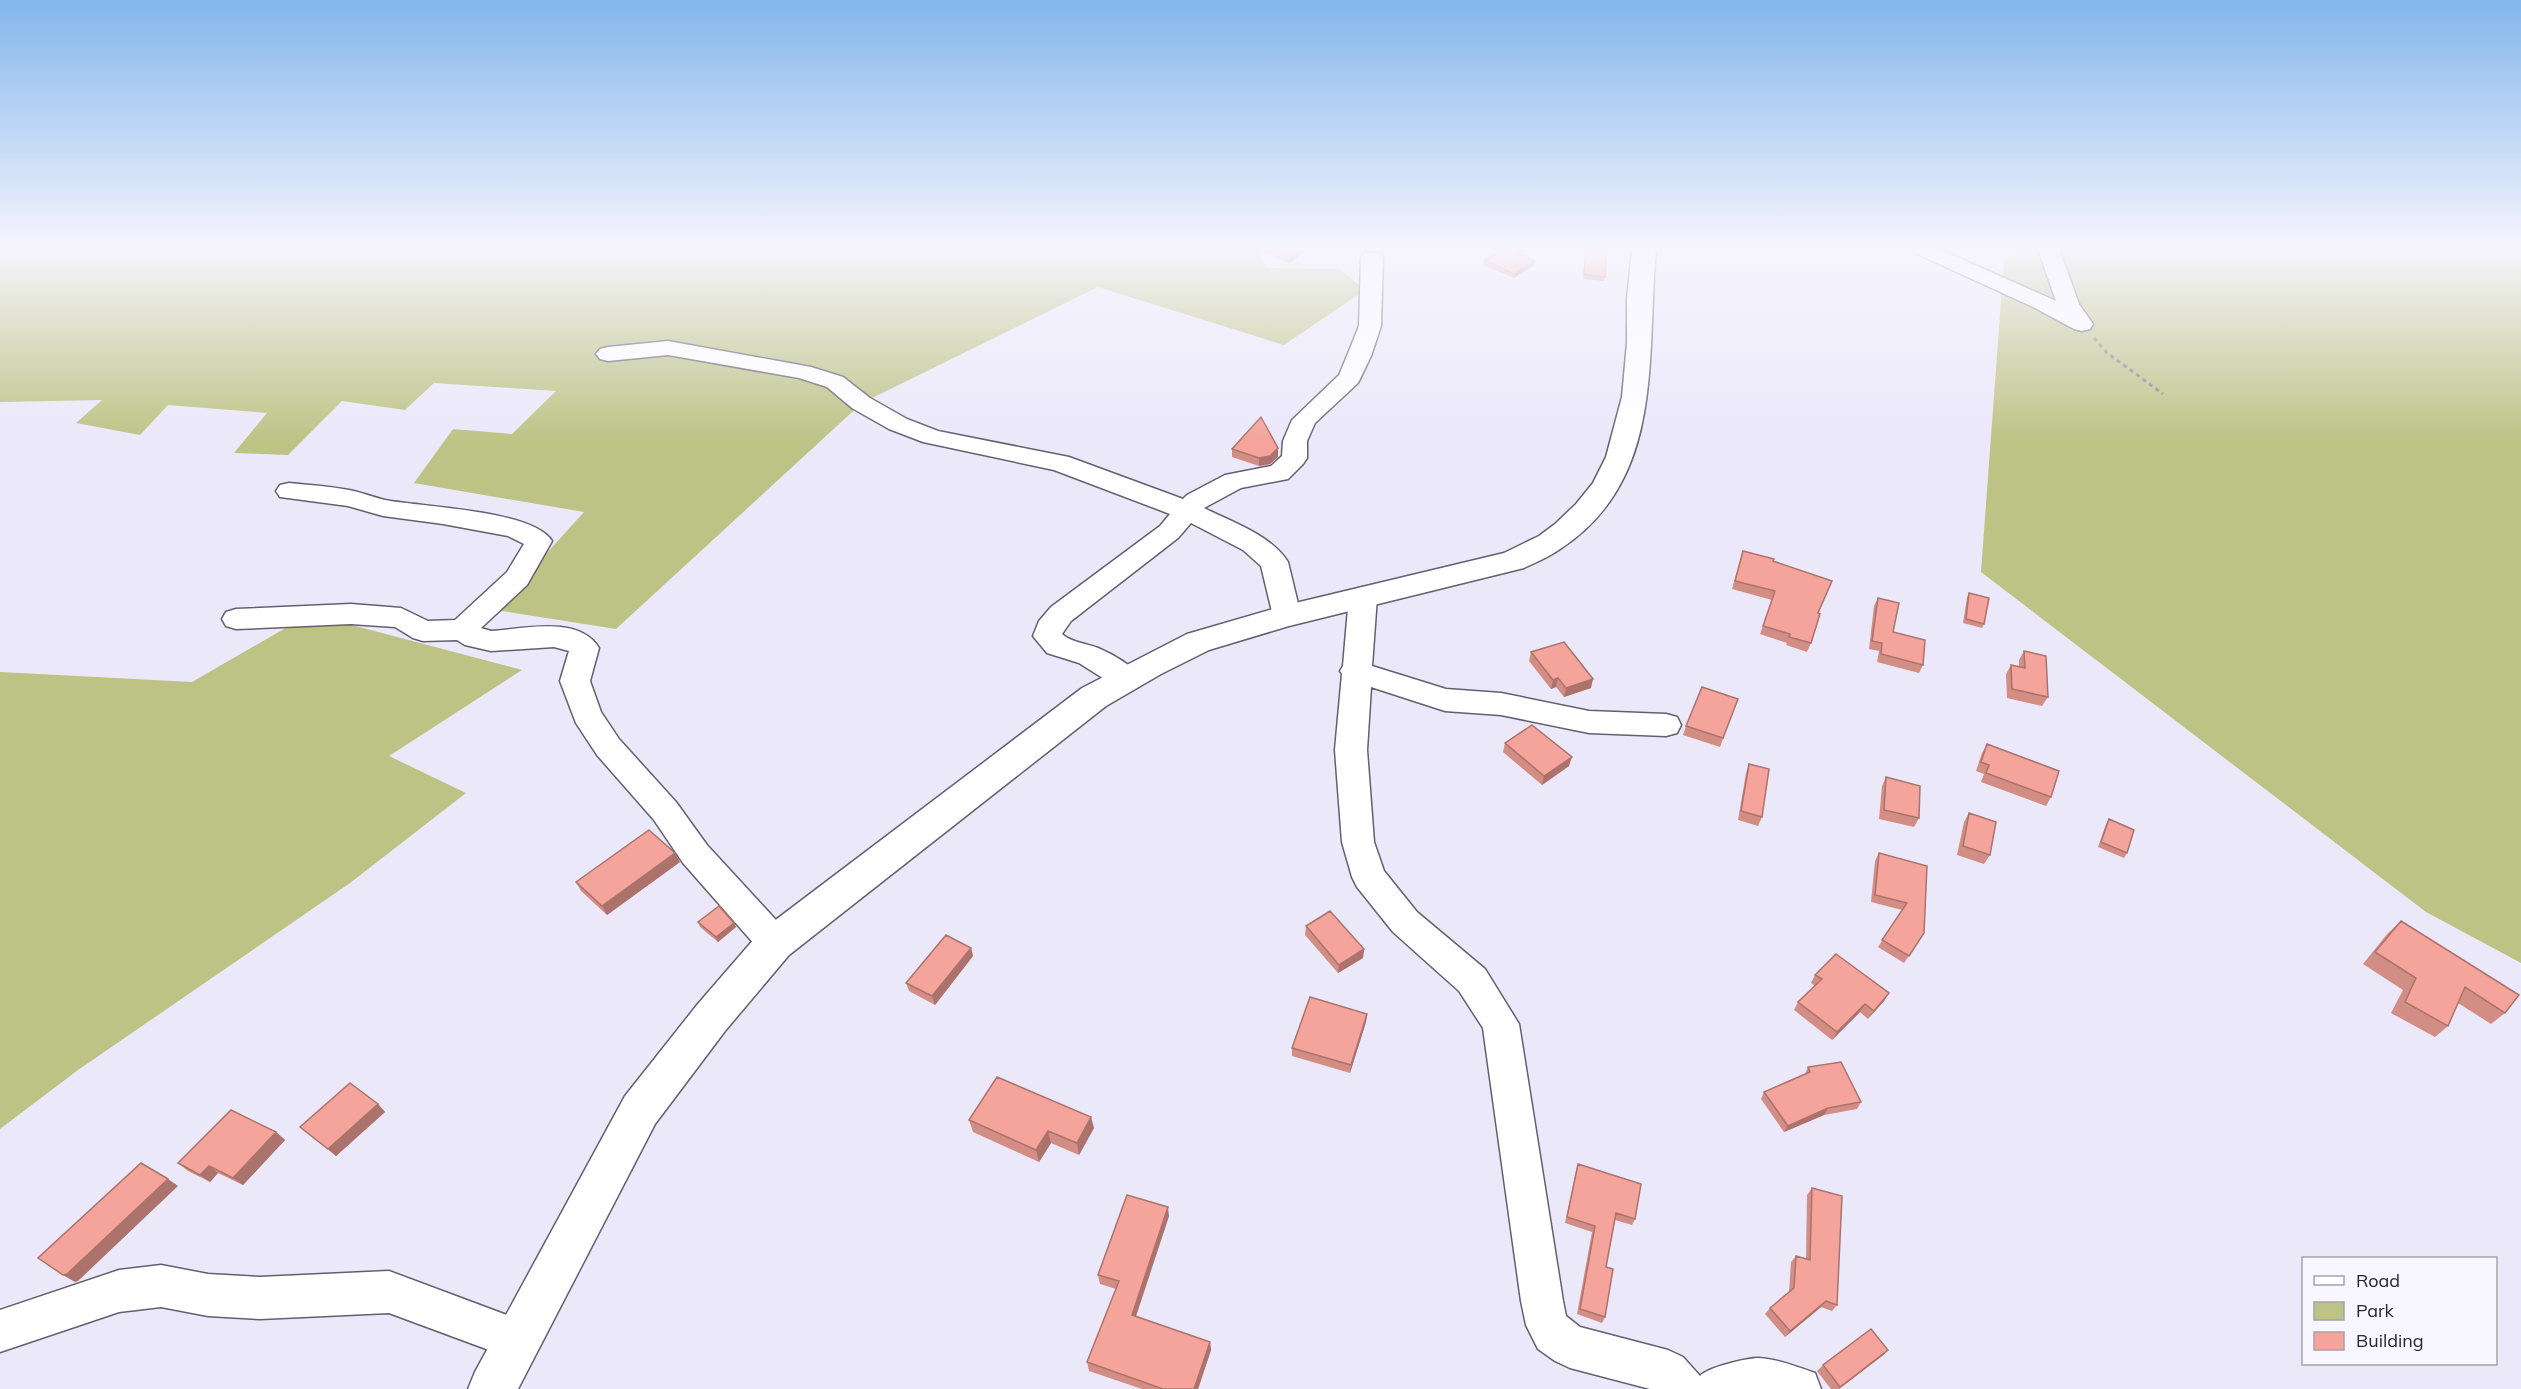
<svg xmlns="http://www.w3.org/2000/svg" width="2521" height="1389" viewBox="0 0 2521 1389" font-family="Mulish,sans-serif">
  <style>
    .green { fill: #bdc384 }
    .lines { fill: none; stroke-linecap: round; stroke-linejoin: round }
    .minor-casing { stroke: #62606f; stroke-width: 3 }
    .major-casing { stroke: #62606f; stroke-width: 3 }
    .path { stroke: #868490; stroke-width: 3; stroke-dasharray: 4 4; stroke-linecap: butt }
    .minor { fill: #fff; fill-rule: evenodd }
    .major { fill: #fff; fill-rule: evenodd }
    .wall { fill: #d28d85 }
    .shaded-wall { fill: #ab736c }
    .building { fill: #f4a49b; stroke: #ab736c; stroke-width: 1.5 }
  </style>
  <rect width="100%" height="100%" fill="#ebe8fa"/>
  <path class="green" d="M 0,249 L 1256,249 L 1267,268 L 1339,269 L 1365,290 L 1284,345 L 1098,287 L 862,403 L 616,629 L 495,610 L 584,512 L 414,483 L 453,429 L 512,434 L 556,391 L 434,383 L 405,410 L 342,401 L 288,455 L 234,453 L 267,413 L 168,405 L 140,435 L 76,423 L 102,400 L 0,402 Z
    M 2027,249 L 2521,249 L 2521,963 L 2426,912 L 1981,572 L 2004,260 Z
    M 310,614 L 522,670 L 389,756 L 466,793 L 350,883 L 78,1070 L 0,1129 L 0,672 L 192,682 Z"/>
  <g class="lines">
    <defs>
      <path id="minor" d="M 1911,249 L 1939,249 L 2056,301 L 2038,249 L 2059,249 L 2079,304 L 2093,324 L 2090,329 L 2082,331 L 2074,329 L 2033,307 L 1915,253 Z
        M 1372,252 L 1380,253 L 1383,258 L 1381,326 L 1371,356 L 1358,383 L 1315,423 L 1307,441 L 1307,458 L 1303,464 L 1288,479 L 1241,488 L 1204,508 C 1232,522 1271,535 1288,562 L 1301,616 L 1297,623 L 1287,626 L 1277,623 L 1273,616 L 1261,566 L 1243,550 L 1191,523 L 1178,538 L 1071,621 L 1062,634 C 1072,643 1086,643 1098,648 C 1112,654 1134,666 1142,679 L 1137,687 L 1127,690 L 1117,687 L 1079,663 L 1047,653 L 1033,636 L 1039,621 L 1051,607 L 1160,526 L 1170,514 L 1054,470 L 923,442 L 889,429 L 852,408 L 827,387 L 799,378 L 668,355 L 608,361 L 600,359 L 596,354 L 600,349 L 608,347 L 668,341 L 811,367 L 843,377 L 870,398 L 907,419 L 938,431 L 1069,457 L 1183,499 L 1187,495 L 1225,475 L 1271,466 L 1282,456 L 1283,441 L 1292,420 L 1339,375 L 1347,356 L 1359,326 L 1361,258 L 1364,253 Z
        M 289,483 C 309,485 329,486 349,490 C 361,492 372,497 385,500 C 421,507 533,510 552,541 L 527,585 L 481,628 L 491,631 C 523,629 579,615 599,648 L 590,681 L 601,712 L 619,739 L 676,802 L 707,845 L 787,932 L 792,943 L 787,954 L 775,958 L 763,954 L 683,863 L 654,820 L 597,755 L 576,723 L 560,681 L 569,651 L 554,647 L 491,651 L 465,645 L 457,640 L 423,641 L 413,638 L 395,627 L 351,624 L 236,629 L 226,626 L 222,619 L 226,612 L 236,609 L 351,604 L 401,608 L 428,621 L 455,620 L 507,572 L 524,544 L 508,536 L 443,524 L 383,516 L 348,506 L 280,497 L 276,491 L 280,485 Z
        M 1363,587 L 1373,590 L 1377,597 L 1372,666 L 1446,689 L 1501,693 L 1589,711 L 1666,714 L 1677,717 L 1681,725 L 1677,733 L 1666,736 L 1589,733 L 1501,715 L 1445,711 L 1371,687 L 1367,750 L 1374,842 L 1384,871 L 1417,912 L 1485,969 L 1519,1024 L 1563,1301 L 1566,1316 L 1580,1327 L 1668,1350 L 1683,1357 L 1700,1376 C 1708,1367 1747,1358 1759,1358 C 1777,1359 1798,1367 1815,1373 L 1821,1389 L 1650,1389 L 1570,1368 L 1555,1361 L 1538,1349 L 1526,1325 L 1521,1301 L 1483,1028 L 1459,991 L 1393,932 L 1357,887 L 1352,877 L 1342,842 L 1335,750 L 1342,674 L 1340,671 L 1343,666 L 1349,597 L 1353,590 Z
        M 161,1265 L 208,1274 L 260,1277 L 389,1271 L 531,1324 L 537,1339 L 531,1354 L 516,1360 L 389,1313 L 260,1319 L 208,1316 L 161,1307 L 119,1312 L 0,1352 L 0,1310 L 119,1270 Z"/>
      <path id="major" d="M 1632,249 L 1656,249 C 1646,357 1666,480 1560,549 C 1549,557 1536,562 1524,568 L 1289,626 L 1209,650 L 1161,674 L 1106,706 L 789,955 L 725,1031 L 655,1124 L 518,1389 L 468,1389 L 475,1372 L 625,1096 L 697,1005 L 761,931 L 1082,688 L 1187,634 L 1287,605 L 1504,553 L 1539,536 L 1555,524 L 1576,504 L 1593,483 L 1606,457 L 1622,397 L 1627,343 L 1627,299 Z"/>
    </defs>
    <use href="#minor" class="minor-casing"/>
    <use href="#major" class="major-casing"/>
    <path class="path" d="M 2094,338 L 2106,352 L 2163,394"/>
    <use href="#minor" class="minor"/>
    <use href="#major" class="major"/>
  </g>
  <path class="wall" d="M 1264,249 L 1310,249 L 1289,263 L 1264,253 Z
    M 1507,249 L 1528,249 L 1519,254 L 1534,265 L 1514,278 L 1483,265 L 1484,260 Z
    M 1586,251 L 1605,277 L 1604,281 L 1583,279 Z
    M 1232,449 L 1278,457 L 1270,464 L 1259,466 L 1232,457 Z
    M 1743,551 L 1773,561 L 1819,613 L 1811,643 L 1807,652 L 1786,645 L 1787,643 L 1760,634 L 1772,600 L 1732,589 Z
    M 1969,593 L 1984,624 L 1982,628 L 1963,623 L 1967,597 Z
    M 1878,598 L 1893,632 L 1923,665 L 1919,673 L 1877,662 L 1879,651 L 1869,649 L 1874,606 Z
    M 2024,651 L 2048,697 L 2042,706 L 2007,698 L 2006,674 L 2011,665 L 2019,667 L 2019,660 Z
    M 1531,652 L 1591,688 L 1564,697 L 1556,687 L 1551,689 L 1529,661 Z
    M 1738,699 L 1720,747 L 1683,735 L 1686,726 Z
    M 1505,743 L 1569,766 L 1542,785 L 1503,752 Z
    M 1987,744 L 2051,797 L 2046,806 L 1981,782 L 1984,774 L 1976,771 L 1982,753 Z
    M 1749,764 L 1762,817 L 1758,826 L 1738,820 L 1746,773 Z
    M 1886,777 L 1919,818 L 1914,827 L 1879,819 L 1882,786 Z
    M 1969,813 L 1990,855 L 1984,864 L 1957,855 L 1964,822 Z
    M 2109,819 L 2127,853 L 2124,858 L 2098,847 L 2106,824 Z
    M 1879,853 L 1924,933 L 1904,963 L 1878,947 L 1902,910 L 1871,902 L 1875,861 Z
    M 680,862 L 607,915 L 581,891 L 576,882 Z
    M 2401,921 L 2505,1013 L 2491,1024 L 2458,1003 L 2448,1026 L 2435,1037 L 2391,1013 L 2403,990 L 2363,964 L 2388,933 Z
    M 698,922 L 734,923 L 736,927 L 718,942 L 700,927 Z
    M 1306,926 L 1364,949 L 1363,958 L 1338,973 L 1305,935 Z
    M 971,948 L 973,956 L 935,1005 L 909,991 L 906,983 Z
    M 1815,975 L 1889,993 L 1884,1001 L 1868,1019 L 1860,1012 L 1832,1040 L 1794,1010 L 1798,1002 L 1815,986 L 1811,983 Z
    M 1367,1014 L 1366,1022 L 1350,1073 L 1292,1056 L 1292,1048 Z
    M 1808,1067 L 1861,1102 L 1857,1109 L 1824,1115 L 1784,1132 L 1761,1099 L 1764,1092 L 1805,1074 Z
    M 378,1104 L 385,1112 L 336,1156 L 300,1127 Z
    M 969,1120 L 1094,1128 L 1079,1155 L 1051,1143 L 1039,1162 L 973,1132 Z
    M 276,1132 L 285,1140 L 243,1185 L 218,1173 L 210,1182 L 188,1171 L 178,1163 Z
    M 1578,1164 L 1635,1219 L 1632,1225 L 1615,1220 L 1606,1267 L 1605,1317 L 1602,1323 L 1577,1314 L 1592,1232 L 1565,1223 L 1576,1171 Z
    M 1812,1188 L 1837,1305 L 1832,1311 L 1821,1307 L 1785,1337 L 1765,1314 L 1770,1308 L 1789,1292 L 1791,1262 L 1796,1256 L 1806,1259 L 1807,1195 Z
    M 1169,1216 L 1136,1317 L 1210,1342 L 1211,1350 L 1198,1389 L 1142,1389 L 1089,1371 L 1087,1362 L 1116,1289 L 1100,1284 L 1098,1275 Z
    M 1888,1350 L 1882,1356 L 1839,1389 L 1831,1389 L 1817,1371 L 1823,1365 Z"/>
  <path class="shaded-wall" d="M 1298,249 L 1310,249 L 1289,263 L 1289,254 Z
    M 1519,249 L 1528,249 L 1518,254 Z
    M 1535,261 L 1534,265 L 1514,278 L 1514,274 Z
    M 1278,448 L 1278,457 L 1270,464 L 1259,466 L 1259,458 Z
    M 1558,678 L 1556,687 L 1551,689 L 1553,680 Z
    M 1593,679 L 1591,688 L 1564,697 L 1566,688 Z
    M 1572,757 L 1569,766 L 1542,785 L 1544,776 Z
    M 675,853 L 680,862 L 607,915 L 602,906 Z
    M 734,923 L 736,927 L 718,942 L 716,937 Z
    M 971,948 L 973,956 L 935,1005 L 932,996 Z
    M 1364,949 L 1363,958 L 1338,973 L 1339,965 Z
    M 1889,993 L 1884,1001 L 1868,1019 L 1874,1011 Z
    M 1865,1004 L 1860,1012 L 1832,1040 L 1837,1032 Z
    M 1367,1014 L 1366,1022 L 1350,1073 L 1351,1065 Z
    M 378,1104 L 385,1112 L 336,1156 L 328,1149 Z
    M 1828,1108 L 1824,1115 L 1784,1132 L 1788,1126 Z
    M 1091,1117 L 1094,1128 L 1079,1155 L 1077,1143 Z
    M 1048,1131 L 1051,1143 L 1039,1162 L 1036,1150 Z
    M 276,1132 L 285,1140 L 243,1185 L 233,1178 Z
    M 209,1166 L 218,1173 L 210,1182 L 200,1175 Z
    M 168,1179 L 178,1186 L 78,1281 L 75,1282 L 63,1275 Z
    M 1168,1207 L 1169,1216 L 1133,1324 L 1132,1315 Z
    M 1826,1301 L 1821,1307 L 1785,1337 L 1790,1331 Z
    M 1210,1342 L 1211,1350 L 1198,1389 L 1194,1389 Z
    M 1888,1350 L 1882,1356 L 1839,1389 L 1838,1389 Z"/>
  <path class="building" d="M 1276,249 L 1298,249 L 1289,254 Z
    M 1507,249 L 1535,261 L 1514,274 L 1484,260 Z
    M 1589,249 L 1607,249 L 1605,277 L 1584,274 L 1586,251 Z
    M 1261,417 L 1278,448 L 1270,456 L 1259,458 L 1232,449 Z
    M 1743,551 L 1774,559 L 1773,561 L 1832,581 L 1818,613 L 1820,614 L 1811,643 L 1789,637 L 1790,634 L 1763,626 L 1775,591 L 1735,581 Z
    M 1969,593 L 1989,598 L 1984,624 L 1966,619 Z
    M 1878,598 L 1899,603 L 1893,632 L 1925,640 L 1923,665 L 1881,654 L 1882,643 L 1872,641 Z
    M 1564,642 L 1593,679 L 1566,688 L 1558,678 L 1553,680 L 1531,652 Z
    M 2024,651 L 2046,656 L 2048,697 L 2012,689 L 2011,665 L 2025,668 Z
    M 1702,687 L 1738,699 L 1723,738 L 1686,726 Z
    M 1532,725 L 1572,757 L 1544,776 L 1505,743 Z
    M 1987,744 L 2059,771 L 2051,797 L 1986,773 L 1989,765 L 1981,762 Z
    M 1749,764 L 1769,769 L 1762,817 L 1741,811 Z
    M 1886,777 L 1920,786 L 1919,818 L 1884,810 Z
    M 1969,813 L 1996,822 L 1990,855 L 1963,846 Z
    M 2109,819 L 2134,830 L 2127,853 L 2101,842 Z
    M 649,830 L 675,853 L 602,906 L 576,882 Z
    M 1879,853 L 1927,866 L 1924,933 L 1909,956 L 1882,940 L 1907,903 L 1875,895 Z
    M 719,906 L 734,923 L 716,937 L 698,922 Z
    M 1330,911 L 1364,949 L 1339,965 L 1306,926 Z
    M 2401,921 L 2519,995 L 2505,1013 L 2465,987 L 2448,1026 L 2405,1002 L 2416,978 L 2375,952 Z
    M 946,935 L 971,948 L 932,996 L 906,983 Z
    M 1836,954 L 1889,993 L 1874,1011 L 1865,1004 L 1837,1032 L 1798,1002 L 1822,979 L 1815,975 Z
    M 1310,997 L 1367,1014 L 1351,1065 L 1292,1048 Z
    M 1841,1062 L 1861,1102 L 1828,1108 L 1788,1126 L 1764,1092 L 1810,1072 L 1808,1067 Z
    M 997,1077 L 1091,1117 L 1077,1143 L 1048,1131 L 1036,1150 L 969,1120 Z
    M 350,1083 L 378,1104 L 328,1149 L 300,1127 Z
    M 231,1110 L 276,1132 L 233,1178 L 209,1166 L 200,1175 L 178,1163 Z
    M 141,1163 L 168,1179 L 67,1274 L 63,1275 L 38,1258 Z
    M 1578,1164 L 1641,1184 L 1635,1219 L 1616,1213 L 1606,1267 L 1613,1269 L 1605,1317 L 1580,1309 L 1595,1226 L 1567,1217 Z
    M 1812,1188 L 1842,1196 L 1837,1305 L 1826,1301 L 1790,1331 L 1770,1308 L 1794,1288 L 1796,1256 L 1810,1260 Z
    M 1127,1195 L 1168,1207 L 1132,1315 L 1210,1342 L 1194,1389 L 1163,1389 L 1087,1362 L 1119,1281 L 1098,1275 Z
    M 1871,1329 L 1888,1350 L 1840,1387 L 1823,1365 Z"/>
  <linearGradient id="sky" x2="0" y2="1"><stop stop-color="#83b6ec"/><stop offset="0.56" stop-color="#f6f5fd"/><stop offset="1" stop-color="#f6f5fd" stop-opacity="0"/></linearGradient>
  <rect width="2521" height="443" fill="url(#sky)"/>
  <rect x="2302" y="1257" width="195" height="108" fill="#f8f6fe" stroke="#a5a3ab" stroke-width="1.5"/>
  <rect x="2314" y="1276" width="30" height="9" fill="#ffffff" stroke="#a5a3ab" stroke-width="1.5"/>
  <text x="2356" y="1287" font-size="18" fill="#28272e">Road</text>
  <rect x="2314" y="1302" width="30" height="18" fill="#bdc384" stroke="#a5a3ab" stroke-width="1.5"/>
  <text x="2356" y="1317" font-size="18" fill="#28272e">Park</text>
  <rect x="2314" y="1332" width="30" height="18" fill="#f4a49b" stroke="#a5a3ab" stroke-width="1.5"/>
  <text x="2356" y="1347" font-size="18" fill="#28272e">Building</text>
</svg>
